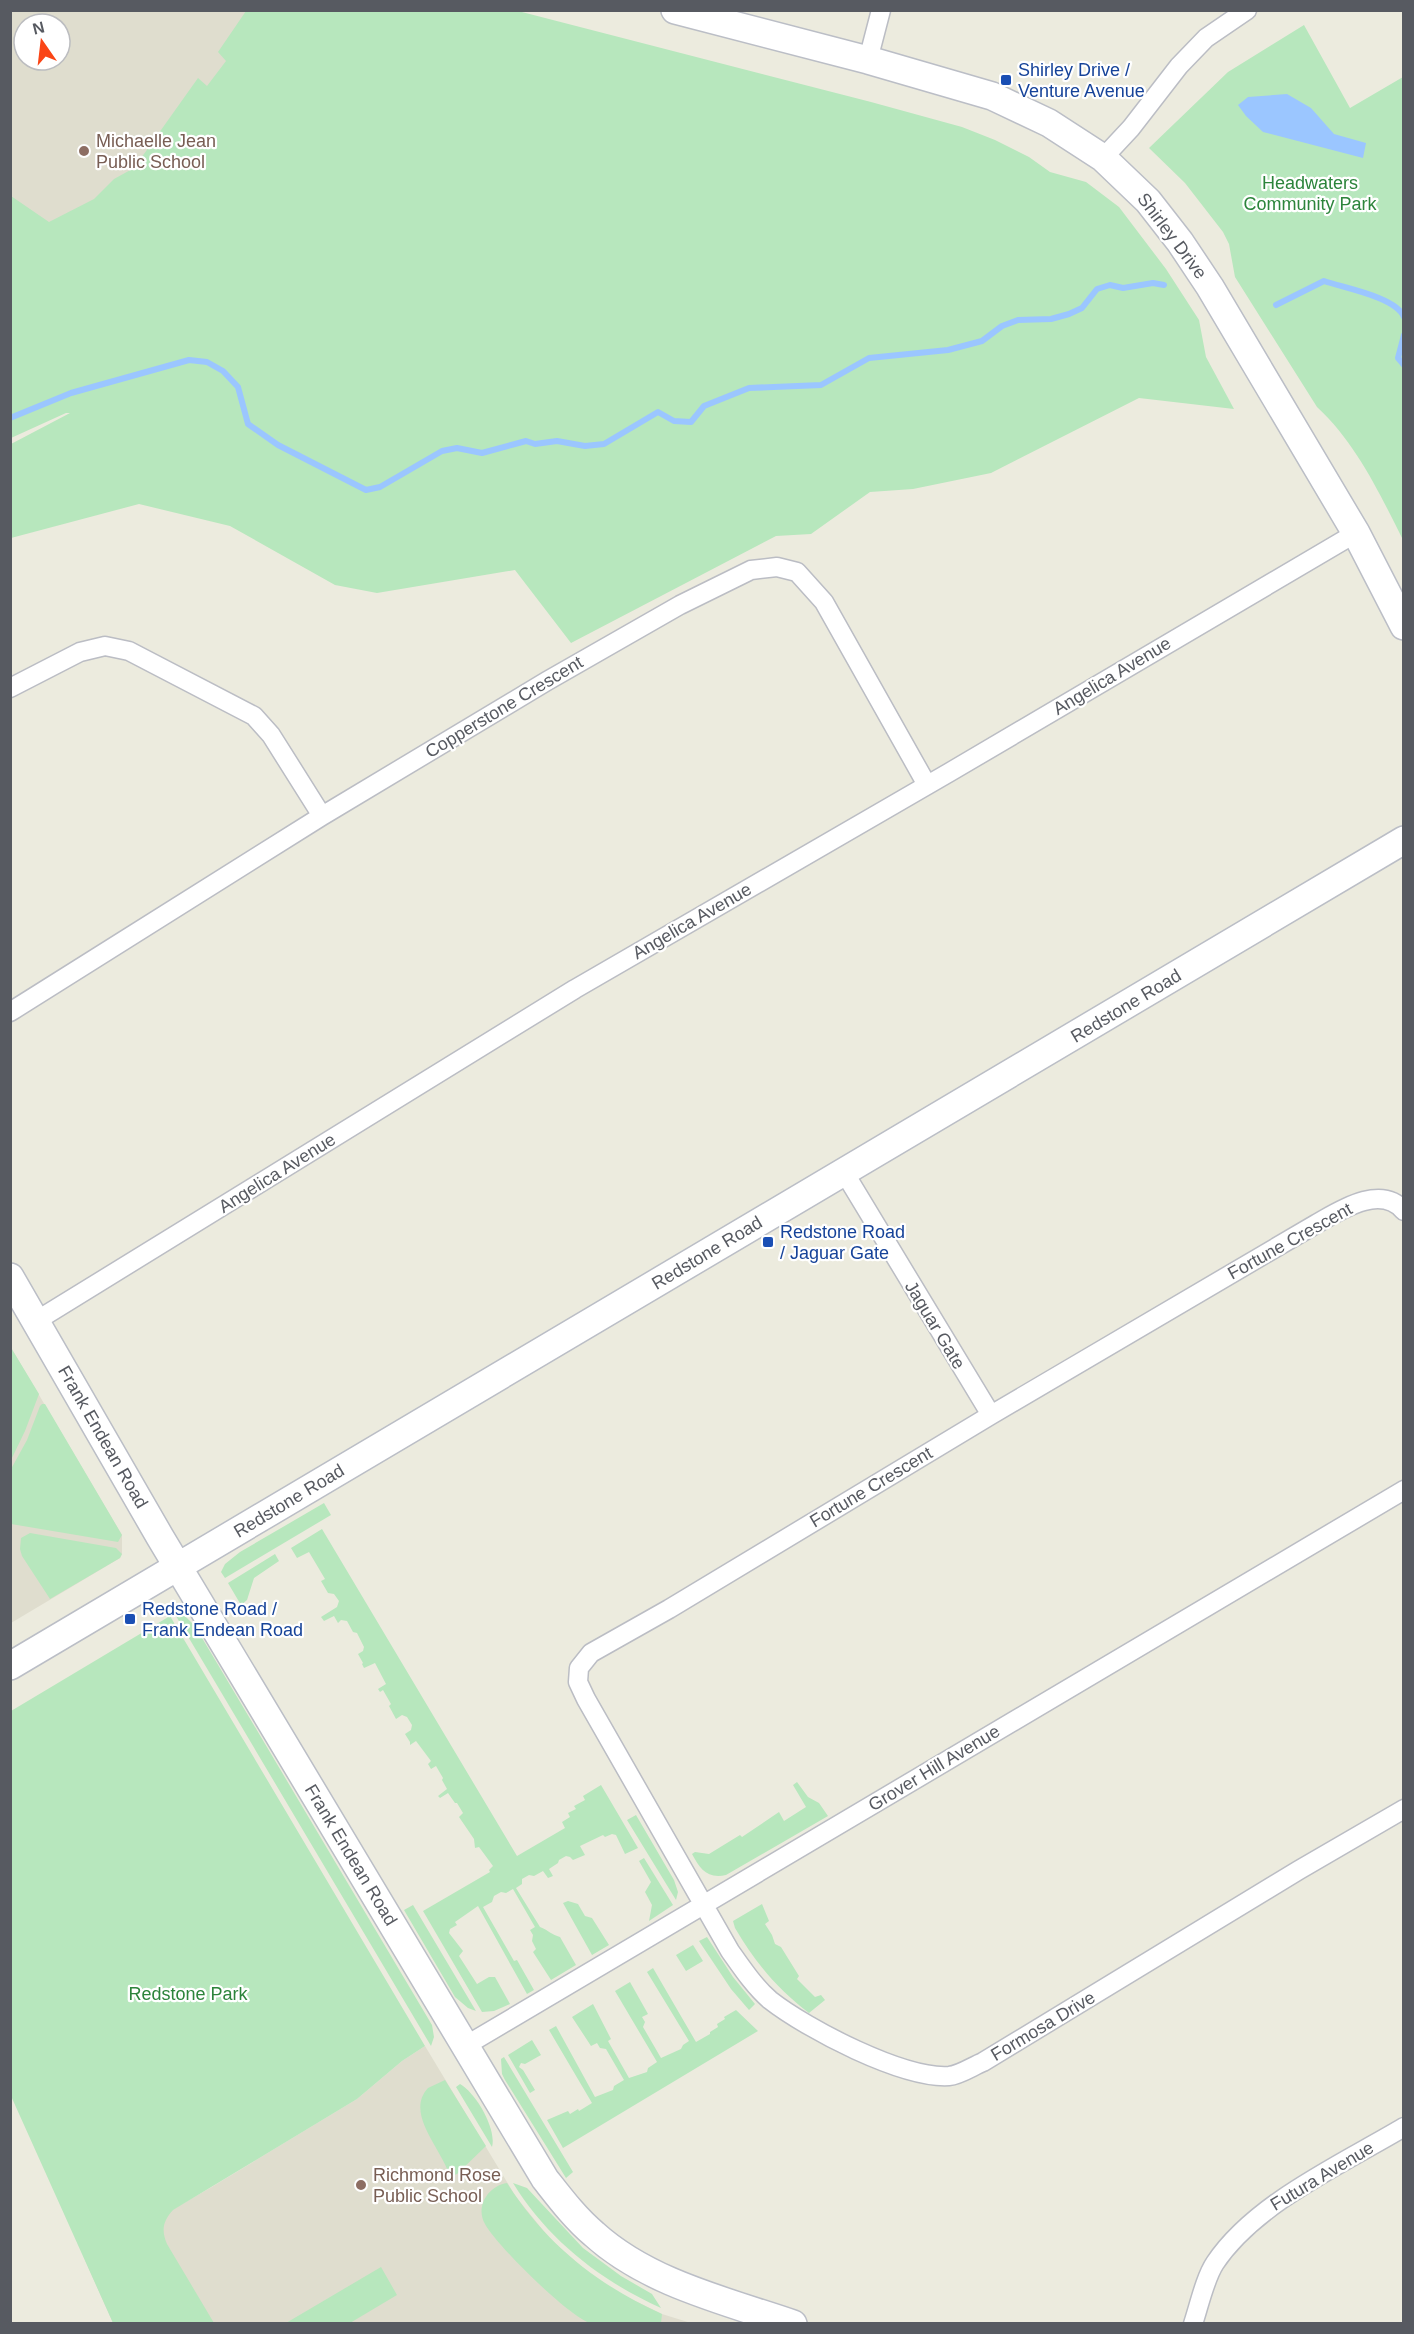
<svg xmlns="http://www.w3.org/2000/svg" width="1414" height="2334" viewBox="0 0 1414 2334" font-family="Arial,sans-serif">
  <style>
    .education { fill: #dfddce; fill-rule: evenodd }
    .green { fill: #b7e7bd }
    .water { fill: #9bc6ff }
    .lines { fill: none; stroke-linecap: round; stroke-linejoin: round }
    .stream { stroke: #9bc6ff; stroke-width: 6 }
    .street-casing { stroke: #bbbdc4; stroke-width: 21 }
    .secondary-casing { stroke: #bbbec6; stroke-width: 30 }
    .street { stroke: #fff; stroke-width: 18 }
    .secondary { stroke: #fff; stroke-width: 27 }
    .transit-dot { fill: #1a4fb4; stroke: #fff; stroke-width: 2 }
    .education-dot { fill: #8d6e63; stroke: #fff; stroke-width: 2 }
    .labels { text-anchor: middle; stroke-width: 4.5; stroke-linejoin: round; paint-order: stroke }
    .transit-label { font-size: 18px; fill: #164399; stroke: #fff; text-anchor: start }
    .education-label { font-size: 18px; fill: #785e54; stroke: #fff; text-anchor: start }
    .park-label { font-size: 18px; fill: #2c843b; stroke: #fff }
    .street-label { font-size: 18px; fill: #575a61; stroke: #fff }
  </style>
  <rect width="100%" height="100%" fill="#ecebde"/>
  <path class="education" d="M 10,11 L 282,11 L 63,256 L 11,242 ZM 24,24 L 60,24 L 60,60 L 24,60 Z
    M 10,1346 L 122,1535 L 122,1554 L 120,1558 L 11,1623 Z
    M 425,2046 L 516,2197 L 551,2240 L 596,2279 L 615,2291 L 662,2314 L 691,2323 L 113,2323 L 85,2260 L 210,2188 L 357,2099 L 402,2061 Z"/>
  <path class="green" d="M 246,11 L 518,11 L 871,102 L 962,127 L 995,140 L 1029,157 L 1050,172 L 1086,182 L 1119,207 L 1166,269 L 1199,320 L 1206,357 L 1234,409 L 1139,398 L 991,473 L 913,489 L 870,492 L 811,534 L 776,536 L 571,643 L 515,570 L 377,593 L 335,585 L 230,526 L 139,504 L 11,538 L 11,444 L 70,413 L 66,413 L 11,438 L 11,196 L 49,222 L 94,199 L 114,179 L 134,168 L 198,78 L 207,86 L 226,61 L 218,52 Z
    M 1304,25 L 1350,108 L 1403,77 L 1403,540 C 1380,494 1356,443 1317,407 L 1235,277 L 1229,244 L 1223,232 L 1185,183 L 1149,148 L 1228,72 Z
    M 10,1346 L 39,1394 L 25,1431 L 11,1460 Z
    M 42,1404 L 45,1404 L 122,1535 L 118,1542 L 11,1524 L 11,1469 L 27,1440 L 40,1406 Z
    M 324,1503 L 331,1515 L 225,1578 L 221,1572 L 225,1564 L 240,1552 Z
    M 322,1529 L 517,1856 L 565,1828 L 562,1822 L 570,1817 L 568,1813 L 576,1809 L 574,1806 L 585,1800 L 583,1796 L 601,1785 L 638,1848 L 625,1854 L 616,1835 L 612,1834 L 605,1837 L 603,1835 L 580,1846 L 585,1855 L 573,1860 L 570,1857 L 566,1856 L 559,1860 L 558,1863 L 549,1869 L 553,1876 L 548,1878 L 543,1871 L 534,1876 L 529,1875 L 522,1879 L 522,1884 L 516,1888 L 540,1927 C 548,1930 552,1935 560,1937 L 576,1965 L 551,1980 L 533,1952 L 536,1949 L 532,1941 L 533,1935 L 530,1930 L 535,1927 L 513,1889 L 506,1893 L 501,1892 L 494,1896 L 492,1902 L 483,1907 L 514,1961 L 517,1960 L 534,1990 L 527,1994 L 478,1906 L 455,1922 L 457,1925 L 450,1929 L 449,1933 L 463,1951 L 459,1956 L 477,1984 L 489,1977 L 495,1977 L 510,2004 L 494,2011 L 482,2012 L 423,1911 L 490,1872 L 489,1870 L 493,1866 L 479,1847 L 475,1848 L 474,1839 L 459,1817 L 463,1813 L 457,1803 L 455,1803 L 448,1793 L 440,1798 L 438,1796 L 447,1789 L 442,1780 L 443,1778 L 436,1766 L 431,1769 L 428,1764 L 431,1761 L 416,1741 L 410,1745 L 410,1742 L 405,1734 L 411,1730 L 412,1725 L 407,1717 L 402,1715 L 396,1719 L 389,1706 L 391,1704 L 383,1690 L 380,1692 L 378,1689 L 386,1684 L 375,1663 L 364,1668 L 362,1664 L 363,1663 L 358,1654 L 363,1651 L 364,1647 L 357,1633 L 353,1632 L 347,1621 L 341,1620 L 338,1623 L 334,1616 L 324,1621 L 321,1617 L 337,1607 L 339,1601 L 334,1594 L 328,1593 L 321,1581 L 325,1579 L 309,1552 L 297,1558 L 291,1548 Z
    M 30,1533 L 116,1548 L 122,1554 L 120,1558 L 50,1599 L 22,1556 L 20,1549 L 21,1538 Z
    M 275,1554 L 279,1561 L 254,1578 L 247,1600 L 241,1605 L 228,1583 Z
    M 180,1611 L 195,1626 L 432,2025 L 434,2037 L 431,2046 L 180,1623 L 175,1614 Z
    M 170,1616 L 425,2046 L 402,2061 L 357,2099 L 173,2210 C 163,2221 161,2230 167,2244 L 214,2323 L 113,2323 L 11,2096 L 11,1711 Z
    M 797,1782 L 808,1797 L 819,1803 L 828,1816 L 726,1875 C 707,1879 700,1869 692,1854 L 695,1852 L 709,1854 L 740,1835 L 742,1837 L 779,1812 L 784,1821 L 806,1807 L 793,1785 Z
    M 636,1815 L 674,1880 L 678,1892 L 676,1900 L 627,1820 Z
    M 644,1858 L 673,1905 L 649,1921 L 652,1905 L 645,1892 L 651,1882 L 639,1861 Z
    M 568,1901 L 578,1904 L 585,1916 L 592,1918 L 609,1945 L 592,1955 L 563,1903 Z
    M 762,1904 L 769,1921 L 765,1924 L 772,1935 L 775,1944 L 781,1947 L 799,1976 L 797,1979 L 815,1997 L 821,1995 L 825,2000 L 809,2013 C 777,1989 755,1962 735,1928 L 733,1921 Z
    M 413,1905 L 476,2011 L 468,2008 L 455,1997 L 404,1910 Z
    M 707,1937 L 733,1977 L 755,2004 L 749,2010 L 731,1989 L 699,1941 Z
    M 693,1945 L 703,1961 L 686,1971 L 676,1955 Z
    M 653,1968 L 696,2042 L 710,2034 L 710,2032 L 718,2027 L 717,2024 L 725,2019 L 724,2017 L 736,2010 L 758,2031 L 563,2148 L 547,2120 L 568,2111 L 570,2114 L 578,2109 L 579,2111 L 592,2103 L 549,2030 L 556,2026 L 595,2097 L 613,2090 L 614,2086 L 624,2080 L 606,2049 L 600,2048 L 597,2043 L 591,2046 L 572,2017 L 593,2004 L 611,2039 L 608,2041 L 629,2078 L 647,2072 L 648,2068 L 657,2062 L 615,1991 L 630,1982 L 648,2014 L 642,2017 L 645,2022 L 643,2027 L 661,2058 L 681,2049 L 683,2045 L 689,2041 L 647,1972 Z
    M 532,2040 L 541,2055 L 525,2064 L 521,2063 L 519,2067 L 523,2070 L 535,2090 L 530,2093 L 508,2055 Z
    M 504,2057 L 573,2172 L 566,2178 L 505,2080 L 502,2074 L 501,2059 Z
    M 445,2080 L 486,2146 L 457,2174 L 450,2177 C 443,2150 404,2114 428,2088 Z
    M 460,2084 C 476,2093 497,2129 492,2147 L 456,2087 Z
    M 507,2183 C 546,2244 596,2284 662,2314 L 661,2323 C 644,2324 606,2327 592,2324 C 570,2318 496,2245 485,2224 C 475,2207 488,2186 507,2183 Z
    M 513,2183 L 527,2188 L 583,2248 L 621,2276 L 652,2294 L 661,2308 C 601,2281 548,2240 513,2183 Z
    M 381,2267 L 397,2295 L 350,2323 L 286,2323 Z"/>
  <path class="water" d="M 1287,94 L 1311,108 L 1334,134 L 1366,143 L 1363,158 L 1263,132 L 1246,116 L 1238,105 L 1248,97 Z"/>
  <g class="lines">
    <path class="stream" d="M 1276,305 L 1324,281 C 1344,288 1396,297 1404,317
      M 1404,335 L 1398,358 L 1404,365
      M 10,418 L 71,393 L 189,360 L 207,362 L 223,371 L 238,387 L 248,424 L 278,445 L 366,490 L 380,487 L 442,451 L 457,448 L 482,453 L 526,441 L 535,444 L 557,441 L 585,446 L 604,444 L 658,412 L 674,421 L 691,422 L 704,406 L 749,388 L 821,385 L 869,358 L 948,350 L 982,341 L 1002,326 L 1018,320 L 1051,319 L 1069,314 L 1082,308 L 1097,289 L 1110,285 L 1123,288 L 1153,283 L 1164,285"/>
    <defs>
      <path id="street" d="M 868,60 L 881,10
        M 1103,158 L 1131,128 L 1179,66 L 1206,38 L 1247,10
        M 10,688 L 80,652 L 105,646 L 129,651 L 254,716 L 271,735 L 322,816
        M 10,1012 L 322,816 L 547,681 L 680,605 L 751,570 L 777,567 L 797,572 L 824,602 L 927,785
        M 844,1172 L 991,1415
        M 1404,1211 C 1381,1183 1339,1211 1316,1224 L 991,1415 L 669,1609 L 591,1653 L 579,1668 L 578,1682 L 586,1699 L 730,1951 C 742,1968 754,1986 770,2000 C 807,2029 903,2079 949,2076 C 960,2075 973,2066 983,2062 L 1299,1870 L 1404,1809
        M 36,1321 L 575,989 L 950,772 L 1356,533
        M 465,2046 L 1404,1490
        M 1193,2324 C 1199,2306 1205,2278 1215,2263 C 1255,2203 1342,2164 1404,2127"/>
      <path id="secondary" d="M 675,10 L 868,60 L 992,96 L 1049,123 L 1103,158 L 1148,201 L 1180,242 L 1210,287 L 1356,533 L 1404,626
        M 10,1277 L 160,1537 L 545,2179 C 560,2198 575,2218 594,2234 C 648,2283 726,2301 793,2324
        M 10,1666 L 1404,840"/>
    </defs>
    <use href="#street" class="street-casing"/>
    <use href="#secondary" class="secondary-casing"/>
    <use href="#street" class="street"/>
    <use href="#secondary" class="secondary"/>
  </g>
  <g class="transit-dot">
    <rect x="1000" y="74" width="12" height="12" rx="3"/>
    <rect x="762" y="1236" width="12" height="12" rx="3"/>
    <rect x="124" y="1613" width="12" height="12" rx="3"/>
  </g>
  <g class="education-dot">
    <circle cx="84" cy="151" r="6"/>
    <circle cx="361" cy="2185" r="6"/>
  </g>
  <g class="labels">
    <g class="transit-label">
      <text x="1018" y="76">Shirley Drive /<tspan x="1018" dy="21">Venture Avenue</tspan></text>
      <text x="780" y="1238">Redstone Road<tspan x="780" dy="21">/ Jaguar Gate</tspan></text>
      <text x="142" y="1615">Redstone Road /<tspan x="142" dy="21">Frank Endean Road</tspan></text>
    </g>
    <g class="education-label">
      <text x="96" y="147">Michaelle Jean<tspan x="96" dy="21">Public School</tspan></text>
      <text x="373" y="2181">Richmond Rose<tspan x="373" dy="21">Public School</tspan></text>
    </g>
    <g class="park-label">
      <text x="1310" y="189">Headwaters<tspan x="1310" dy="21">Community Park</tspan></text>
      <text x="188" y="2000">Redstone Park</text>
    </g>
    <g class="street-label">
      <text transform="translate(1172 236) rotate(53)" y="6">Shirley Drive</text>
      <text transform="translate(1112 676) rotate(-31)" y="6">Angelica Avenue</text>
      <text transform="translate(504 707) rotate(-31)" y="6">Copperstone Crescent</text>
      <text transform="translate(692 921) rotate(-30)" y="6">Angelica Avenue</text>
      <text transform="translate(1126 1006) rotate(-31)" y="6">Redstone Road</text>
      <text transform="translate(277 1173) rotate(-32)" y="6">Angelica Avenue</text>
      <text transform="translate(1290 1241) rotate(-29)" y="6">Fortune Crescent</text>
      <text transform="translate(707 1253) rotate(-31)" y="6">Redstone Road</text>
      <text transform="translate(935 1325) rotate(59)" y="6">Jaguar Gate</text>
      <text transform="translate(103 1437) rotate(60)" y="6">Frank Endean Road</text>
      <text transform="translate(871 1487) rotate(-31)" y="6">Fortune Crescent</text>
      <text transform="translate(289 1501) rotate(-31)" y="6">Redstone Road</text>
      <text transform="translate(934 1768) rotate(-31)" y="6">Grover Hill Avenue</text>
      <text transform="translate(351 1855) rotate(59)" y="6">Frank Endean Road</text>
      <text transform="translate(1043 2026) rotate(-31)" y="6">Formosa Drive</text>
      <text transform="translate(1322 2176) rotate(-31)" y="6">Futura Avenue</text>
    </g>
  </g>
  <rect width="1414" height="2334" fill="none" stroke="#575a61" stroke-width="24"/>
  <g transform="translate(42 42) rotate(346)"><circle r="28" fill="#ffffff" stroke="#bcbdc0" stroke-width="1.5"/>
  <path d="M0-4.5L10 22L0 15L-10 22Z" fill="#fa4516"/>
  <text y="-9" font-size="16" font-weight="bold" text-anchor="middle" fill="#575a61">N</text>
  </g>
</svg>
